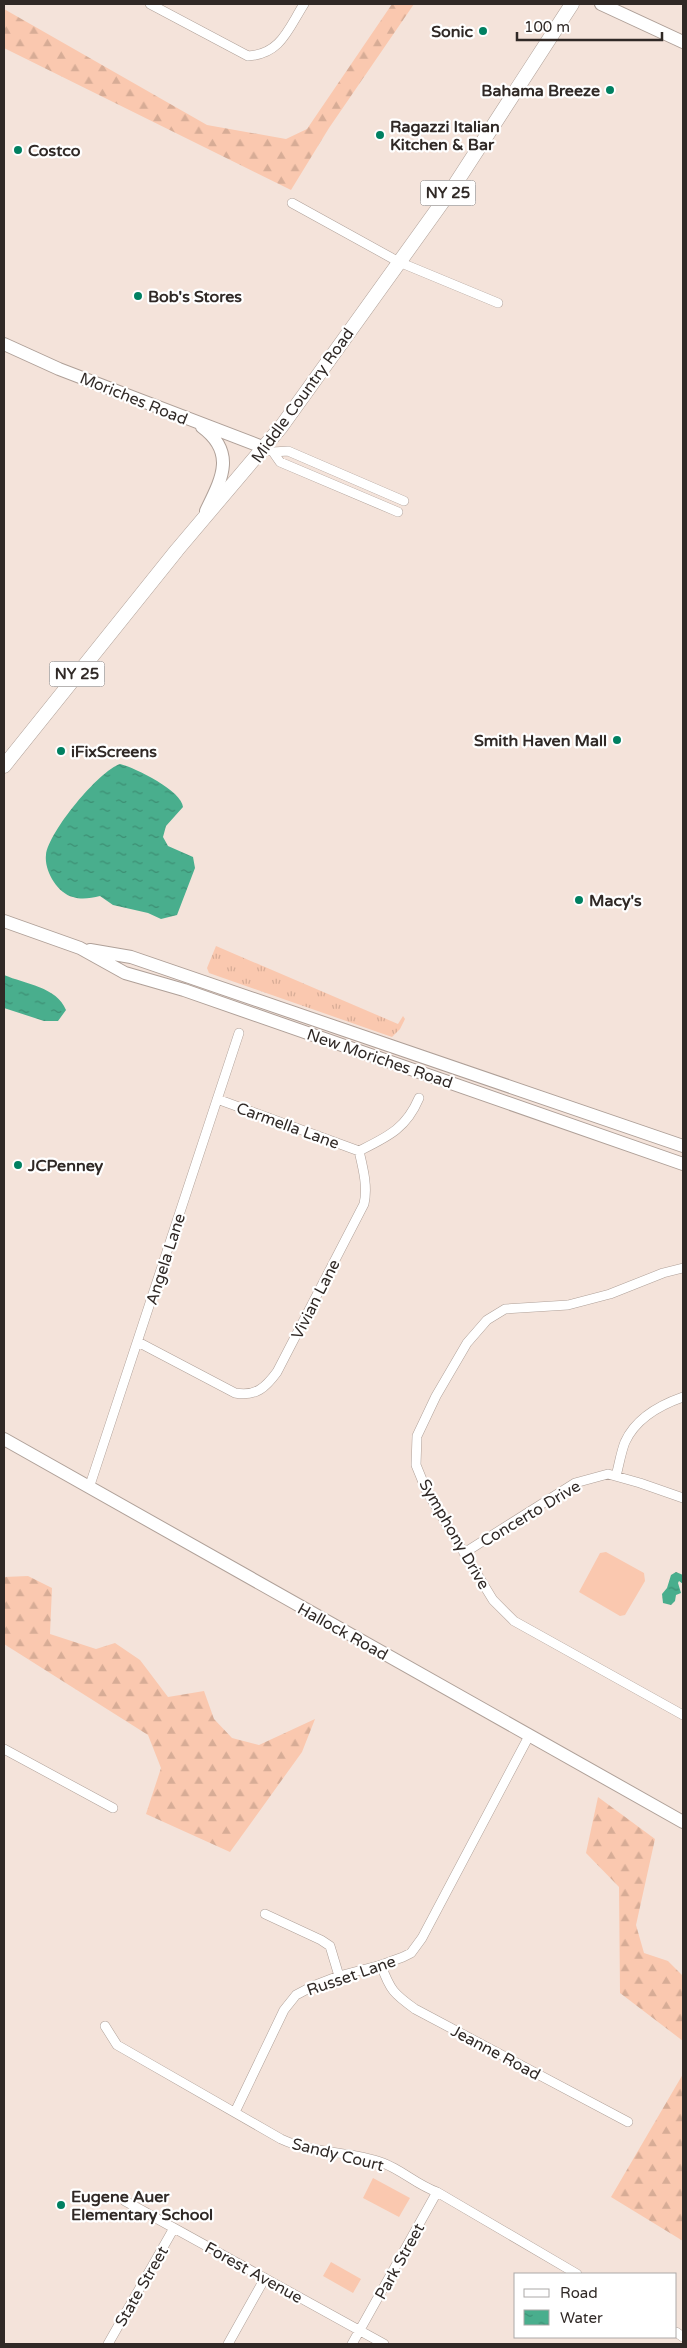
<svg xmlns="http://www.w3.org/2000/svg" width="687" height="2348" viewBox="0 0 687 2348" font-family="'Varela Round',sans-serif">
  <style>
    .grass { fill: url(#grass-tufts) }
    .forest { fill: url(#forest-firs) }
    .pitch { fill: #fac8af }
    .water { fill: url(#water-ripples) }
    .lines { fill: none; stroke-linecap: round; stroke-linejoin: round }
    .street-casing { stroke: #afa098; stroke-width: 10 }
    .secondary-casing { stroke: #afa098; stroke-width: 14 }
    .primary-casing { stroke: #afa098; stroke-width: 15 }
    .street { stroke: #fff; stroke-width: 9 }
    .secondary { stroke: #fff; stroke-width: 12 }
    .primary { stroke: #fff; stroke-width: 14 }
    .poi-dot { fill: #008061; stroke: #fff; stroke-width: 2 }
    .labels { text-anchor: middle; stroke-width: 4.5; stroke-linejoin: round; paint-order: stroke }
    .shield { fill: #fff; stroke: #6e6967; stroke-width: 1 }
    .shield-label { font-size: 15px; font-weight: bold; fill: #302926 }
    .poi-label { font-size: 16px; font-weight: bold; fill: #302926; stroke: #fff; text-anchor: start }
    .street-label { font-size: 16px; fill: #302926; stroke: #fff }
  </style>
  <defs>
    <pattern id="grass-tufts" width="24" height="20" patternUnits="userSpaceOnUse" patternTransform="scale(1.25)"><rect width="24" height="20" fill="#fac8af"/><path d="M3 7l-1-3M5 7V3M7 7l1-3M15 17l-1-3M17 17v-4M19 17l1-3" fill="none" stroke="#d7ac96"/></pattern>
    <pattern id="forest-firs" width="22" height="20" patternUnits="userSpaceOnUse" patternTransform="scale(1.25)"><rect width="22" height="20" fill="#fac8af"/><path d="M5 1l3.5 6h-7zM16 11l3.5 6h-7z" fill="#d7ac96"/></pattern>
    <pattern id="water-ripples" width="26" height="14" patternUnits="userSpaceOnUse" patternTransform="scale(1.25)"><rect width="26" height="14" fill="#49ae8d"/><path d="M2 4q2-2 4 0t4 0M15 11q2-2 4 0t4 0" fill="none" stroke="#3d8e73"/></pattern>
  </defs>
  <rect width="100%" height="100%" fill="#f4e3da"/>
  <path class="grass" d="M 216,946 L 398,1024 L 403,1016 L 405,1019 L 400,1029 L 392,1037 L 209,973 L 207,968 Z"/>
  <path class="forest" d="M 392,4 L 414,4 L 329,128 L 291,190 L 4,48 L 4,9 L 207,125 L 286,139 L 307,129 Z
    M 28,1576 L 52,1588 L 50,1634 L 96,1649 L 115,1643 L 140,1660 L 168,1697 L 204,1691 L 214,1719 L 232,1738 L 259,1745 L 315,1719 L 302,1752 L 230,1852 L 146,1814 L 161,1768 L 148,1735 L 4,1644 L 4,1577 Z
    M 598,1797 L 655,1839 L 636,1925 L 644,1953 L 668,1961 L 683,1976 L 683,2041 L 620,1993 L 619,1887 L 586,1853 Z
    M 683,2074 L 683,2241 L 611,2197 Z"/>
  <path class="pitch" d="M 606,1552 L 644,1573 L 645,1581 L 625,1615 L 620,1616 L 579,1592 L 600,1553 Z
    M 373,2178 L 410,2198 L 399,2217 L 363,2198 Z
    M 331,2262 L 361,2279 L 353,2293 L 323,2276 Z"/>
  <path class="water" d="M 120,764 C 136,768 182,791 183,807 L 166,826 L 163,837 L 168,846 L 193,857 L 195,868 L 177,915 L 161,919 L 148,913 L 113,905 L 100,896 C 91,898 82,900 73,897 C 57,893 44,870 46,855 C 49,831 99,771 120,764 Z
    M 4,975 C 25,984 57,987 66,1010 L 58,1021 L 44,1021 L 4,1008 Z
    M 676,1572 L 683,1575 L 683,1584 L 679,1581 L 678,1583 L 681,1593 L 676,1595 L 675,1601 L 671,1605 L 663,1603 L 662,1594 L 667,1588 L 671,1575 Z"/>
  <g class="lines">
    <defs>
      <path id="street" d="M 150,4 L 248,56 C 281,54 288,29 304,4
        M 292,203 L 399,262 L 498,303
        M 265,448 L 273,452 L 288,451 L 404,501
        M 273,452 L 280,462 L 398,512
        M 217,1099 L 359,1151
        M 683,1268 L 663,1273 L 610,1294 L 568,1305 L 505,1309 L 487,1320 L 467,1343 L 436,1396 L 417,1436 L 416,1465 L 427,1492 L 493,1600 L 514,1621 L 683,1715
        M 138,1342 L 235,1393 C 256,1397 266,1387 277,1372 L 364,1204 C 368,1187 363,1168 359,1151 C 387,1137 406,1129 419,1098
        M 616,1476 C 619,1465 621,1452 625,1442 C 636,1418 660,1405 683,1397
        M 90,1485 L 239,1033
        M 464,1553 L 575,1483 L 608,1474 L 640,1483 L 683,1498
        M 4,1749 L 113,1808
        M 265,1914 L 321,1940 L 330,1946 L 339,1976
        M 381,1965 C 390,1990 394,1994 415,2009 L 628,2122
        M 105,2026 L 117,2045 L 281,2139 C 315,2155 349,2150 383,2163 C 402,2170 417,2185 437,2192 L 577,2274
        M 235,2112 L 284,2010 L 296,1995 L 313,1986 L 339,1976 L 381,1965 L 403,1957 L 411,1953 L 422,1938 L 529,1736
        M 125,2201 L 384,2344
        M 676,2332 L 683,2337
        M 108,2344 L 174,2228
        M 228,2344 L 265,2278
        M 352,2344 L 437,2192"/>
      <path id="secondary" d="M 601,4 L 683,42
        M 4,344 L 59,369 L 265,448
        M 202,427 C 237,453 221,480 206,511
        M 4,921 L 80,948 L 125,973 L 184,990 L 683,1164
        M 90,950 L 131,957 L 683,1146
        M 4,1439 L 683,1822"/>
      <path id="primary" d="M 4,766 L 177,550 L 281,427 L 454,186 L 572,4"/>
    </defs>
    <use href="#street" class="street-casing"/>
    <use href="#secondary" class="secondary-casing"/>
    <use href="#primary" class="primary-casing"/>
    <use href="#street" class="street"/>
    <use href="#secondary" class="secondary"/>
    <use href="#primary" class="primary"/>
  </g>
  <g class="poi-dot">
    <circle cx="483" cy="31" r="5"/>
    <circle cx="610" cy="90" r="5"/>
    <circle cx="380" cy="135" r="5"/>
    <circle cx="18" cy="150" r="5"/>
    <circle cx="138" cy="296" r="5"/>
    <circle cx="617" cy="740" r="5"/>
    <circle cx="61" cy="751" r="5"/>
    <circle cx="579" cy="900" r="5"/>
    <circle cx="18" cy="1165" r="5"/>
    <circle cx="61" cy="2205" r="5"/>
  </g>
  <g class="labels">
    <g class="shield">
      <rect x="420.5" y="180.5" width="55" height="25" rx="4"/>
      <rect x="49.5" y="661.5" width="55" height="25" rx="4"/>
    </g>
    <g class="shield-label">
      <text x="448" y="198">NY 25</text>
      <text x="77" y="679">NY 25</text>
    </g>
    <g class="poi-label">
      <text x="473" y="37" text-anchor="end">Sonic</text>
      <text x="600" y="96" text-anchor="end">Bahama Breeze</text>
      <text x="390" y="132">Ragazzi Italian<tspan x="390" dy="18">Kitchen &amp; Bar</tspan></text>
      <text x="28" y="156">Costco</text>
      <text x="148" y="302">Bob's Stores</text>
      <text x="607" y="746" text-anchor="end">Smith Haven Mall</text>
      <text x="71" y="757">iFixScreens</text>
      <text x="589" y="906">Macy's</text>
      <text x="28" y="1171">JCPenney</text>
      <text x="71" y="2202">Eugene Auer<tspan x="71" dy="18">Elementary School</tspan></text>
    </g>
    <g class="street-label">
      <text transform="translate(302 395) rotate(-54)" y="6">Middle Country Road</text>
      <text transform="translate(134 398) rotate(22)" y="6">Moriches Road</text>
      <text transform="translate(380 1058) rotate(19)" y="6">New Moriches Road</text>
      <text transform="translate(288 1125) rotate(20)" y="6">Carmella Lane</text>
      <text transform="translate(165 1259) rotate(-72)" y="6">Angela Lane</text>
      <text transform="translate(315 1299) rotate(-63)" y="6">Vivian Lane</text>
      <text transform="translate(530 1513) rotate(-31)" y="6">Concerto Drive</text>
      <text transform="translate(455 1534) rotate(60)" y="6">Symphony Drive</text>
      <text transform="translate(343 1631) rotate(29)" y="6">Hallock Road</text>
      <text transform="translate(351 1975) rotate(-19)" y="6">Russet Lane</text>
      <text transform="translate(496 2052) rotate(28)" y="6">Jeanne Road</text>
      <text transform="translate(338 2154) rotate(14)" y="6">Sandy Court</text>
      <text transform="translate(399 2261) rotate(-61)" y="6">Park Street</text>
      <text transform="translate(254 2272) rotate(29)" y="6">Forest Avenue</text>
      <text transform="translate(141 2286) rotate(-60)" y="6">State Street</text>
    </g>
  </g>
  <rect width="687" height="2348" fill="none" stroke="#302926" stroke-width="10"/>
  <rect x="514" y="2273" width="162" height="65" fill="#ffffff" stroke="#aca9a8"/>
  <rect x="524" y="2289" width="25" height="8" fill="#ffffff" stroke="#aca9a8"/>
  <text x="560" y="2298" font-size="15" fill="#302926">Road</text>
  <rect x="524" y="2310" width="25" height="15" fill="url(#water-ripples)" stroke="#aca9a8"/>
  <text x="560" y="2323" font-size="15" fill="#302926">Water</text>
  <path d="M517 32v8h145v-8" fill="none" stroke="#302926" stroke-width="2.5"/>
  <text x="524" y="32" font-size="15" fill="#302926" stroke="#ffffff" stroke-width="4" paint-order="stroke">100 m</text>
</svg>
